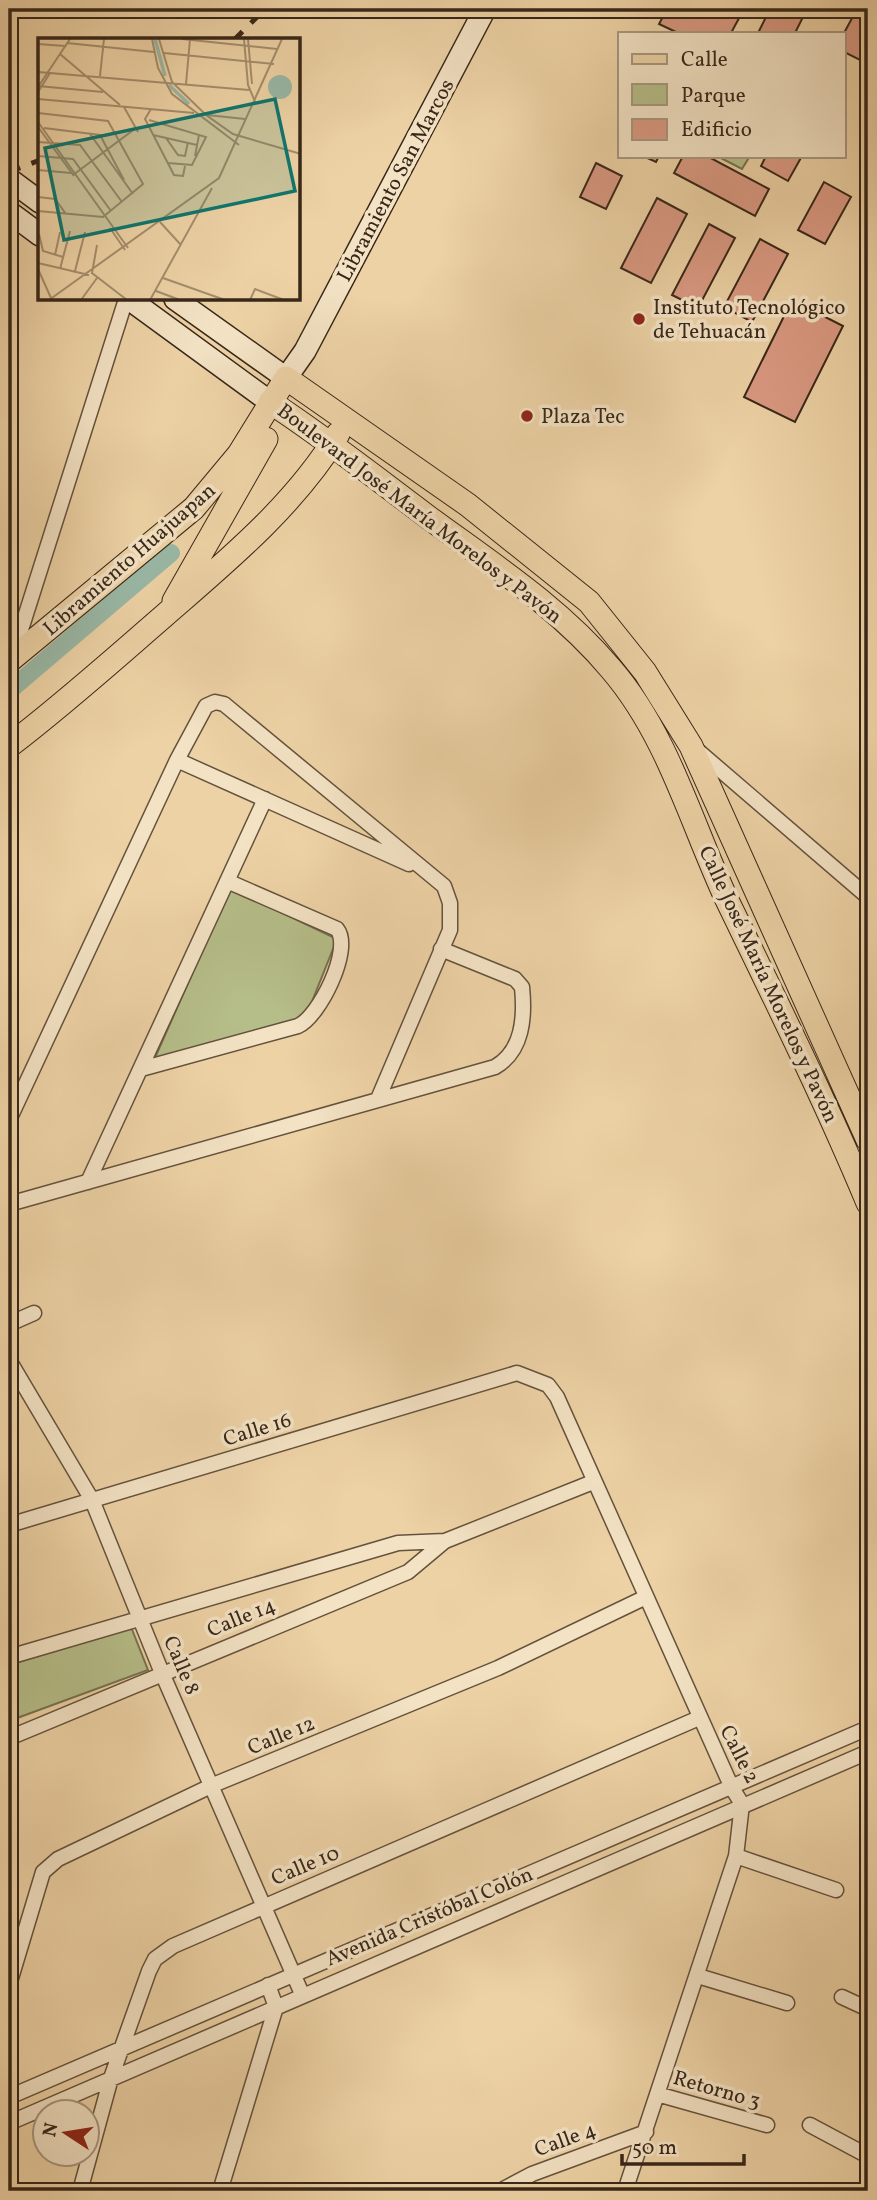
<svg xmlns="http://www.w3.org/2000/svg" width="877" height="2200" viewBox="0 0 877 2200" font-family="Vollkorn,serif">
  <style>
    .green { fill: #b5bd88; stroke: #767250; stroke-width: 2 }
    .lines { fill: none; stroke-linecap: round; stroke-linejoin: round }
    .canal { stroke: #99b8a6; stroke-width: 18 }
    .building { fill: #da9982; stroke: #382719; stroke-width: 2 }
    .street-casing { stroke: #65523c; stroke-width: 17 }
    .secondary-casing { stroke: #382719; stroke-width: 24 }
    .primary-casing { stroke: #382719; stroke-width: 25 }
    .street { stroke: #f3e2c4; stroke-width: 14 }
    .secondary { stroke: #f3e2c4; stroke-width: 21 }
    .primary { stroke: #edd2a5; stroke-width: 23 }
    .rail { stroke: #382719; stroke-width: 5; stroke-dasharray: 12 12; stroke-linecap: butt }
    .poi-dot { fill: #8f2418; stroke: #f3e2c4; stroke-width: 2.5 }
    .labels { text-anchor: middle; stroke-width: 7; stroke-linejoin: round; paint-order: stroke }
    .street-label { font-size: 21px; fill: #382719; stroke: #f3e2c4 }
    .poi-label { font-size: 21px; fill: #382719; stroke: #f3e2c4; text-anchor: start }
    .inset-river { fill: none; stroke: #99b8a6; stroke-width: 3.5 }
    .inset-road { fill: none; stroke: #a58e6d; stroke-width: 2 }
    .view { fill: #0f766e; fill-opacity: 0.15; stroke: #0f766e; stroke-width: 3.5 }
    .inset-edge { fill: none; stroke: #382719; stroke-width: 3.5 }
  </style>
  <rect width="100%" height="100%" fill="#edd2a5"/>
  <filter id="stains"><feTurbulence type="fractalNoise" baseFrequency=".00286" numOctaves="4"/><feColorMatrix values="0 0 0 0 .2 0 0 0 0 .09 0 0 0 0 .02 0 0 0 .5 -.17"/></filter>
  <radialGradient id="worn" r=".72"><stop offset=".6" stop-color="#630" stop-opacity="0"/><stop offset="1" stop-color="#630" stop-opacity=".3"/></radialGradient>
  <path class="green" d="M 717,156 L 750,156 L 742,169 Z
    M 230,888 L 337,939 L 305,1019 L 154,1060 Z
    M 131,1627 L 148,1670 L 9,1721 L 9,1665 Z"/>
  <g class="lines">
    <path class="canal" d="M 9,691 L 171,553"/>
  </g>
  <path class="building" d="M 667,9 L 744,9 L 731,33 L 678,33 L 659,24 Z
    M 770,9 L 800,9 L 806,11 L 795,33 L 758,33 Z
    M 857,9 L 868,9 L 868,54 L 864,62 L 844,52 L 844,33 Z
    M 643,156 L 659,156 L 656,162 Z
    M 683,156 L 707,156 L 769,189 L 755,216 L 674,173 Z
    M 766,156 L 802,156 L 788,181 L 761,166 Z
    M 596,163 L 622,176 L 606,209 L 580,197 Z
    M 824,182 L 851,197 L 825,244 L 798,230 Z
    M 657,198 L 687,214 L 651,283 L 621,268 Z
    M 709,224 L 735,238 L 698,308 L 672,295 Z
    M 760,239 L 788,254 L 752,322 L 724,307 Z
    M 792,300 L 843,326 L 795,422 L 744,397 Z"/>
  <g class="lines">
    <defs>
      <path id="street" d="M 13,655 L 126,299
        M 697,750 L 868,897
        M 177,760 L 409,864
        M 141,1069 L 298,1026 C 319,1017 353,949 337,929 L 227,881
        M 9,1120 L 177,760 L 206,706 L 215,702 L 224,704 L 444,886 L 450,903 L 450,930 L 378,1099
        M 88,1182 L 265,799
        M 9,1204 L 495,1067 C 523,1051 525,1017 522,987 L 515,979 L 441,949
        M 9,1324 L 34,1313
        M 9,1360 L 92,1500 L 162,1673 L 302,1994
        M 9,1525 L 517,1373 L 548,1385 L 557,1397 L 732,1788 L 742,1804 L 736,1856 L 625,2191
        M 9,1657 L 398,1543 L 445,1541
        M 9,1738 L 408,1572 L 445,1541 L 593,1482
        M 736,1856 L 836,1890
        M 698,1976 L 787,2003
        M 9,1985 L 43,1872 L 58,1859 L 213,1785 L 498,1668 L 646,1597
        M 842,1997 L 868,2009
        M 657,2094 L 767,2125
        M 9,2097 L 868,1728
        M 9,2123 L 868,1752
        M 810,2125 L 868,2156
        M 80,2191 L 111,2078 L 149,1971 L 155,1959 L 173,1946 L 699,1718
        M 220,2191 L 276,2007 L 268,1985
        M 500,2191 L 532,2174 L 646,2132"/>
      <path id="secondary" d="M 9,179 L 40,202
        M 9,212 L 40,235
        M 129,299 L 270,402
        M 175,299 L 286,378 L 305,351 L 485,9"/>
      <path id="primary" d="M 270,402 C 324,437 376,478 428,517 C 492,564 560,608 611,669 C 668,735 691,823 727,900 C 776,1001 825,1100 868,1203
        M 174,601 L 266,439
        M 9,661 L 194,508 L 239,454 L 286,378 L 468,505 L 589,602 L 645,672 L 691,746 L 868,1140
        M 9,746 C 63,705 113,660 165,615 C 227,561 294,506 338,434"/>
    </defs>
    <use href="#street" class="street-casing"/>
    <use href="#secondary" class="secondary-casing"/>
    <use href="#primary" class="primary-casing"/>
    <use href="#street" class="street"/>
    <use href="#secondary" class="secondary"/>
    <use href="#primary" class="primary"/>
    <path class="rail" d="M 234,40 L 265,9
      M 9,172 L 40,160"/>
  </g>
  <g class="poi-dot">
    <circle cx="639" cy="319" r="7"/>
    <circle cx="527" cy="416" r="7"/>
  </g>
  <g class="labels">
    <g class="street-label">
      <text transform="translate(395 180) rotate(-62)" y="7">Libramiento San Marcos</text>
      <text transform="translate(420 513) rotate(37)" y="7">Boulevard José María Morelos y Pavón</text>
      <text transform="translate(129 559) rotate(-41)" y="7">Libramiento Huajuapan</text>
      <text transform="translate(769 984) rotate(65)" y="7">Calle José María Morelos y Pavón</text>
      <text transform="translate(257 1429) rotate(-17)" y="7">Calle 16</text>
      <text transform="translate(241 1617) rotate(-22)" y="7">Calle 14</text>
      <text transform="translate(182 1665) rotate(67)" y="7">Calle 8</text>
      <text transform="translate(281 1735) rotate(-22)" y="7">Calle 12</text>
      <text transform="translate(740 1754) rotate(63)" y="7">Calle 2</text>
      <text transform="translate(305 1865) rotate(-23)" y="7">Calle 10</text>
      <text transform="translate(429 1916) rotate(-23)" y="7">Avenida Cristóbal Colón</text>
      <text transform="translate(717 2089) rotate(16)" y="7">Retorno 3</text>
      <text transform="translate(565 2139) rotate(-20)" y="7">Calle 4</text>
    </g>
    <g class="poi-label">
      <text x="653" y="314">Instituto Tecnológico<tspan x="653" dy="24">de Tehuacán</tspan></text>
      <text x="541" y="423">Plaza Tec</text>
    </g>
  </g>
  <g transform="translate(38 38)">
    <rect width="262" height="262" fill="#edd2a5"/>
    <path d="M230 49a12 12 0 1 1 24 0a12 12 0 1 1-24 0Z" fill="#99b8a6"/>
    <path class="inset-river" d="M 117,1 L 127,38M 131,47 L 151,66"/>
    <path class="inset-road" d="M 114,1 L 120,30 L 134,56 L 201,107M 121,1 L 134,44 L 168,77 L 195,96 L 263,116M 144,1 L 239,11M 206,1 L 210,47 L 218,66M 210,1 L 214,46M 29,5 L 116,14M 0,6 L 27,8M 126,15 L 236,26M 22,16 L 82,67M 0,34 L 211,52M 62,38 L 66,1M 148,46 L 152,1M 0,48 L 65,54M 0,49 L 32,1M 0,54 L 12,35M 0,61 L 156,75M 86,69 L 100,94M 113,71 L 107,81 L 136,137 L 145,138 L 147,128M 0,75 L 70,83 L 105,146 L 65,179 L 0,173M 169,77 L 207,81M 111,82 L 168,99 L 154,127 L 130,125M 0,84 L 90,210M 0,89 L 36,138M 6,90 L 62,97 L 86,142M 52,96 L 95,156M 115,97 L 159,107M 128,100 L 140,117 L 147,118 L 150,104M 0,104 L 42,107 L 84,164M 0,118 L 35,121 L 73,173M 157,118 L 161,97M 0,132 L 33,135M 35,137 L 98,90M 0,159 L 17,161 L 28,176M 122,184 L 143,207M 72,190 L 87,212M 1,196 L 5,213 L 25,219M 59,207 L 54,235 L 89,262M 17,217 L 22,194M 0,225 L 51,237M 0,231 L 13,260M 22,231 L 32,193M 37,233 L 47,194M 125,240 L 187,262M 118,253 L 142,262M 11,262 L 181,140 L 244,1M 43,262 L 59,240M 112,262 L 174,150M 212,262 L 217,251 L 246,262"/>
    <path class="view" d="M 237,61 L 257,153 L 26,202 L 7,110 Z"/>
    <rect width="262" height="262" class="inset-edge"/>
  </g>
  <rect width="877" height="2200" fill="none" stroke="#edd2a5" stroke-width="35"/>
  <rect x="10" y="10" width="856" height="2179" fill="none" stroke="#382719" stroke-width="3.5"/>
  <rect x="18" y="18" width="842" height="2165" fill="none" stroke="#382719" stroke-width="2"/>
  <rect x="618" y="32" width="228" height="126" fill="#f3e2c4" stroke="#a89780" stroke-width="2"/>
  <rect x="632" y="54" width="35" height="10" fill="#edd2a5" stroke="#a89780" stroke-width="2"/>
  <text x="681" y="66" font-size="21" fill="#382719">Calle</text>
  <rect x="632" y="84" width="35" height="21" fill="#b5bd88" stroke="#a89780" stroke-width="2"/>
  <text x="681" y="102" font-size="21" fill="#382719">Parque</text>
  <rect x="632" y="119" width="35" height="21" fill="#da9982" stroke="#a89780" stroke-width="2"/>
  <text x="681" y="136" font-size="21" fill="#382719">Edificio</text>
  <g transform="translate(66 2133) rotate(282)"><circle r="33" fill="#f3e2c4" stroke="#a89780" stroke-width="2"/>
  <path d="M0-5L12 26L0 18L-12 26Z" fill="#8f2418"/>
  <text y="-10" font-size="19" font-weight="bold" text-anchor="middle" fill="#382719">N</text>
  </g>
  <path d="M622 2154v10h122v-10" fill="none" stroke="#382719" stroke-width="3.5"/>
  <text x="632" y="2154" font-size="21" fill="#382719" stroke="#f3e2c4" stroke-width="5" paint-order="stroke">50 m</text>
  <rect width="100%" height="100%" filter="url(#stains)"/>
  <rect width="100%" height="100%" fill="url(#worn)"/>
</svg>
